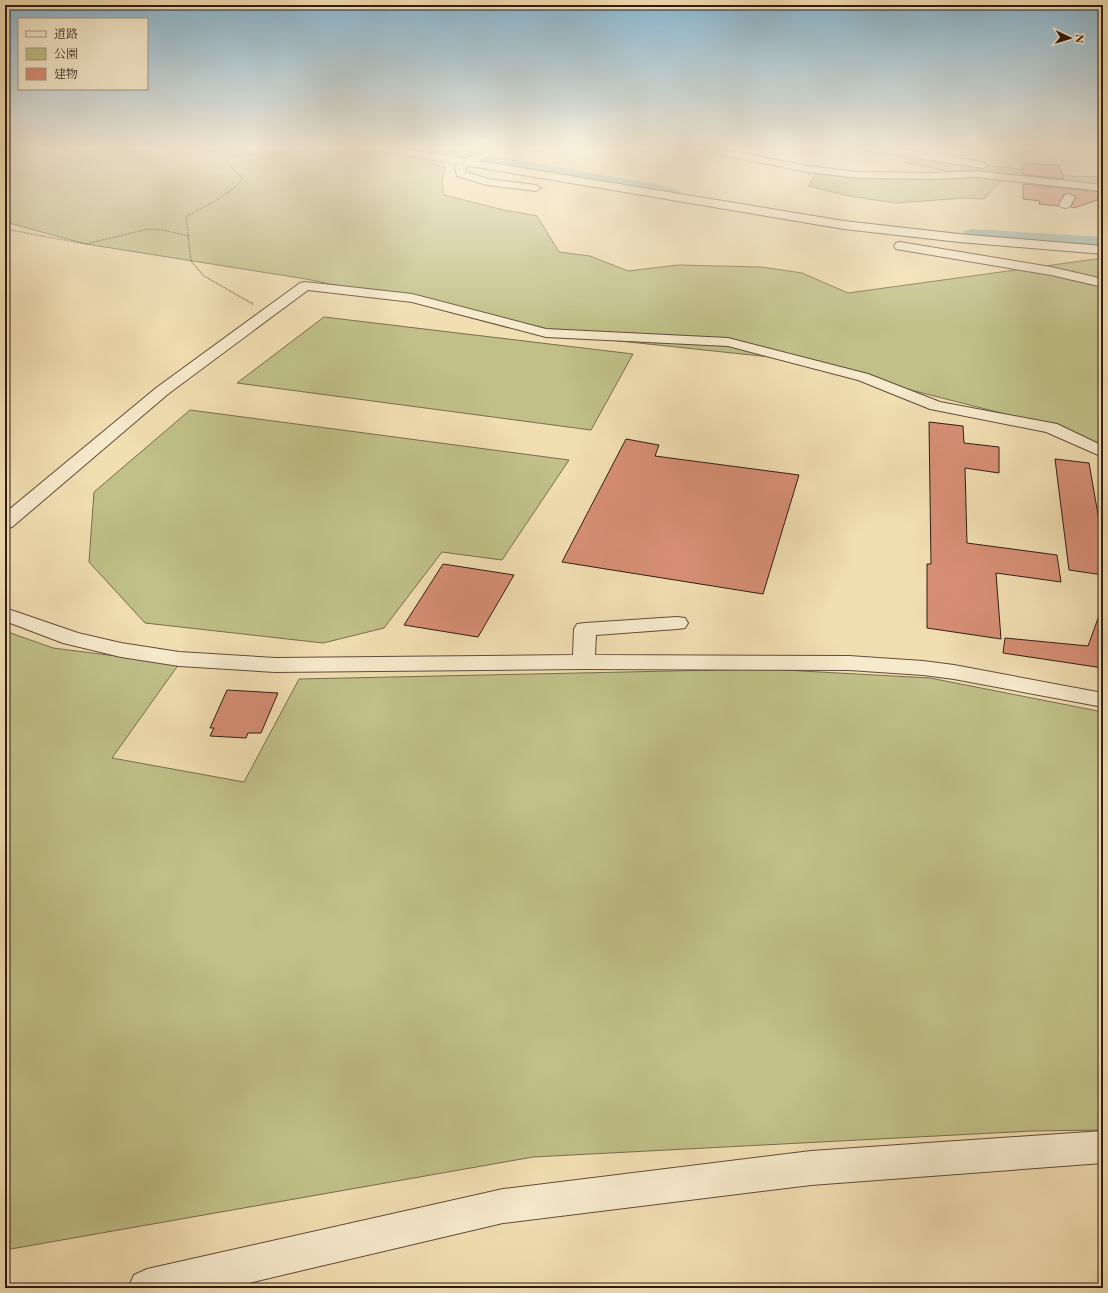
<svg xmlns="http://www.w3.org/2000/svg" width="1108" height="1293" viewBox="0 0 1108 1293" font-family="'EB Garamond','Noto Serif JP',serif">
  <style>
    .green { fill: #c0c088; stroke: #786e4e }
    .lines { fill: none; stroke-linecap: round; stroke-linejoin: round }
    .river { fill: #9bbbb2; fill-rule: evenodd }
    .building { fill: #d78f75; stroke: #301c15 }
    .minor-casing { stroke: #604c3c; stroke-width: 2 }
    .path { stroke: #301c15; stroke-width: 1.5; stroke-dasharray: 0.5 1; stroke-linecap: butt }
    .minor { fill: #f6eacc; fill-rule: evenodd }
  </style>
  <rect width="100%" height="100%" fill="#f1deb1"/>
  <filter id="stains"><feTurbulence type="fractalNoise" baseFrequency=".005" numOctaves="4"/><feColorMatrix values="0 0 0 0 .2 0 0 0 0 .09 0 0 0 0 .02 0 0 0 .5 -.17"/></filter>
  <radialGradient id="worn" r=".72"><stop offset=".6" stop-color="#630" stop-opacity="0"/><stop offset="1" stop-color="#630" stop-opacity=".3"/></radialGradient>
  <path class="green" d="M 5,147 L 343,147 L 364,148 L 427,161 L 446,168 L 442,181 L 444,195 L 504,210 L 537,216 L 559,252 L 590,256 L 628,271 L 678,265 L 762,267 L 802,273 L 848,293 L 1103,258 L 1103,449 L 1056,427 L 789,359 L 535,332 L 508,321 L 306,279 L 86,244 L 5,222 Z
    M 910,155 L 1072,176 L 1103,177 L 1103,187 L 1004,178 L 984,199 L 965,198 L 895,203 L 849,196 L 808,186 L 817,173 L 961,174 L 903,162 Z
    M 324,317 L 633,354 L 591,430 L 237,383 Z
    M 190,410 L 569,460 L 502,560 L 442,552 L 384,628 L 323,643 L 145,623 L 89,562 L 94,492 Z
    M 5,631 L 53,648 L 179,664 L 112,758 L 244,782 L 299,679 L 765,669 L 930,678 L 1103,712 L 1103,1130 L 1032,1131 L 533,1157 L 5,1250 Z"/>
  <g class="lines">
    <path class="river" d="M 402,147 L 445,147 L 671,187 L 678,189 L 681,193 L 678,197 L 671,199 L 411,153 L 404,151 Z
      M 972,229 L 1103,237 L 1103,251 L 972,243 L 964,241 L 961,236 L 964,231 Z"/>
  </g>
  <path class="building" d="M 1022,163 L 1059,165 L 1064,179 L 1023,175 Z
    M 1023,184 L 1103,192 L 1103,198 L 1074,208 L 1071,207 L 1076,197 L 1069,193 L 1064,194 L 1058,206 L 1039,204 L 1040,201 L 1023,199 Z
    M 929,422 L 963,426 L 964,443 L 999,447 L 999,473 L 965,468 L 967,543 L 1057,555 L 1061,582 L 996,573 L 1001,639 L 927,628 L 927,564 L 931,564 Z
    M 626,439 L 659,445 L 655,456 L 799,475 L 763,594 L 562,562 Z
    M 1055,459 L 1089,463 L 1103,543 L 1103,575 L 1069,570 Z
    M 443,564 L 514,575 L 478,637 L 404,625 Z
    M 1101,610 L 1103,611 L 1103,668 L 1003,653 L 1005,638 L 1088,646 Z
    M 227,690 L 278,693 L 261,733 L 248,733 L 246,738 L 210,736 L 214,728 L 210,728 Z"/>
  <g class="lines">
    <defs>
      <path id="minor" d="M 370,147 L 395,147 L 467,159 L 490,147 L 503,147 L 479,161 L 844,221 L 959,234 L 1103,246 L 1103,254 L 959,242 L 844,229 L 470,166 L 465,168 L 466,172 L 488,179 L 536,185 L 541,188 L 536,191 L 487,185 L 457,176 L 455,167 L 458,164 L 375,150 Z
        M 691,147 L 713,147 L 807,166 L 859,172 L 935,173 L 976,171 L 1103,185 L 1103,191 L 976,177 L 935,179 L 859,178 L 807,172 L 696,150 Z
        M 860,147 L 887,147 L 983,162 L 988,165 L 983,168 L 865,150 Z
        M 1069,194 L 1075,197 L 1069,207 L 1065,208 L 1061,207 L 1059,205 L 1065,195 Z
        M 900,242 L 1051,267 L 1103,279 L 1103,287 L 1051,275 L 896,249 L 894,246 L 896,243 Z
        M 305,282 L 412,294 L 546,329 L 728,338 L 868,374 L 940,402 L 1057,424 L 1103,446 L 1103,457 L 1046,432 L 930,409 L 858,380 L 728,346 L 546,337 L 412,302 L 308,290 L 168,394 L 12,527 L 5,529 L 5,513 L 156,388 L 300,283 Z
        M 5,608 L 78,633 L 121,643 L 179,652 L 275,658 L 573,655 L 574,629 L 577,624 L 585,623 L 677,617 L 685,618 L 688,623 L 685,628 L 677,629 L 596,635 L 595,655 L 849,656 L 923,661 L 954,665 L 1103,693 L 1103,707 L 954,679 L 923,675 L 849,670 L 584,669 L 275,672 L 179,666 L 121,657 L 63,643 L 5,621 Z
        M 1103,1131 L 1103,1163 L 811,1185 L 503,1223 L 227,1288 L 128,1288 L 134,1275 L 147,1269 L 503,1189 L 811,1151 Z"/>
    </defs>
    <use href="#minor" class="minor-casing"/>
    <path class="path" d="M 256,147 L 271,152
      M 5,229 L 86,244 L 148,229 L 163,230 L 189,236
      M 253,304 L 204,276 L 191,261 L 186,217 C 206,205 228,197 243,178 L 233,169 L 228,161 L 229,156 L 273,153"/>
    <use href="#minor" class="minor"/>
  </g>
  <linearGradient id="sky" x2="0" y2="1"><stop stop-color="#89b7d2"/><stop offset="0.45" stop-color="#f9f0dc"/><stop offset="1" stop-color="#f9f0dc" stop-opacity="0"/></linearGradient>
  <rect width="1108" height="328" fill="url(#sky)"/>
  <rect width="1108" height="1293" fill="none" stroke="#f1deb1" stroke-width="20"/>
  <rect x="6" y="6" width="1096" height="1281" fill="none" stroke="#301c15" stroke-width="2"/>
  <rect x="10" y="10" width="1088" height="1273" fill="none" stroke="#301c15"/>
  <rect x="18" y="18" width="130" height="72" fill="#f6eacc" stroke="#a79883"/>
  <rect x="26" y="31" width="20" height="6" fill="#f6eacc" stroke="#a79883"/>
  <text x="54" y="38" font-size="12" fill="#301c15">道路</text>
  <rect x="26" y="48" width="20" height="12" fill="#c0c088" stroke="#a79883"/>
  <text x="54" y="58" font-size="12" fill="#301c15">公園</text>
  <rect x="26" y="68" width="20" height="12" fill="#d78f75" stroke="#a79883"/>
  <text x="54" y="78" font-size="12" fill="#301c15">建物</text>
  <g transform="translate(1070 38) rotate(94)" stroke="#f6eacc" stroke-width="3" paint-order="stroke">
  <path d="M0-3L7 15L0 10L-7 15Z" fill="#301c15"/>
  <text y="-6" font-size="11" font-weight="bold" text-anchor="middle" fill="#301c15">N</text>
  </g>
  <rect width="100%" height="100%" filter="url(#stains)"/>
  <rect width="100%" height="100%" fill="url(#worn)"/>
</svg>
